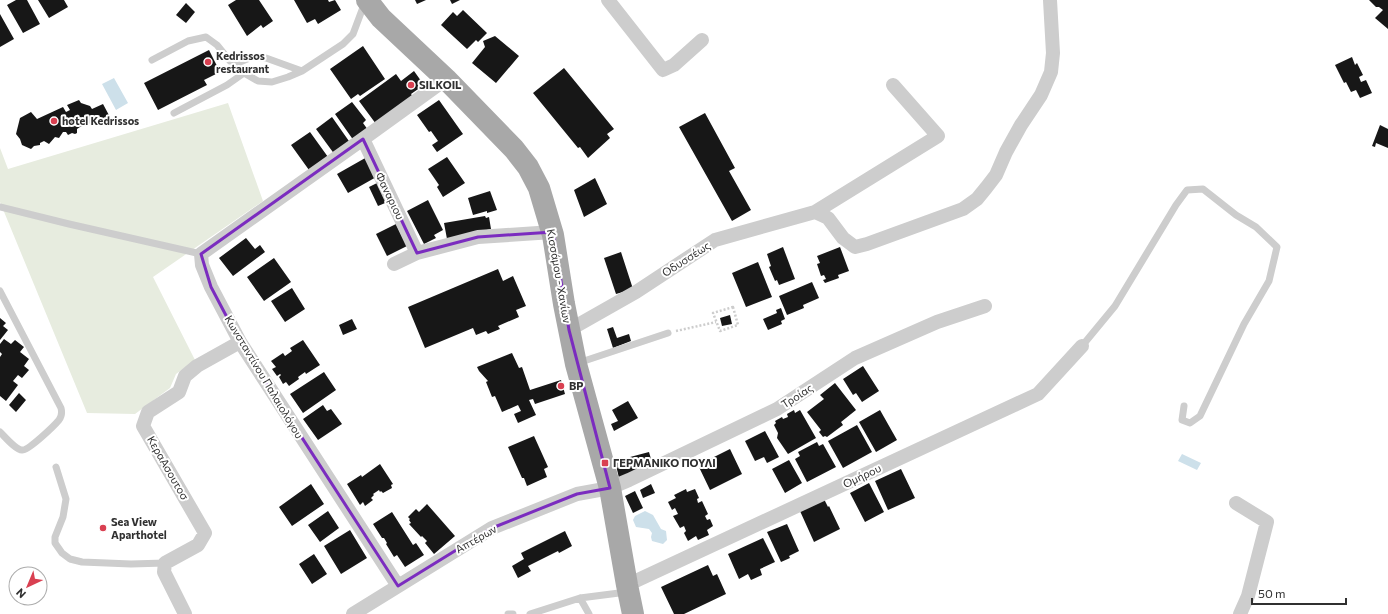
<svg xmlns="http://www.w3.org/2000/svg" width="1388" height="614" viewBox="0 0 1388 614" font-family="Commissioner,sans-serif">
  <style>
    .green { fill: #e7ecdf }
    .water { fill: #cde0ea }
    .building { fill: #171717 }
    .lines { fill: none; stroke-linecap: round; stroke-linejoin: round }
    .path { stroke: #cdcdcd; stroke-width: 2.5; stroke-dasharray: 2 2; stroke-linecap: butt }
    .lane { stroke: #cdcdcd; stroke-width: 7 }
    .street { stroke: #cdcdcd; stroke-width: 14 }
    .primary { stroke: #a8a8a8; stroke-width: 22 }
    .marked { fill: none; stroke: #7b2cbf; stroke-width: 3; stroke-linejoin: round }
    .poi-dot { fill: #d94051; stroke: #fff; stroke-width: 1.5 }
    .labels { text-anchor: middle; stroke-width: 4; stroke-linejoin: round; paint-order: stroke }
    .poi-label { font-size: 11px; font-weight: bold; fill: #303030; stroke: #fff; text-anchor: start }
    .street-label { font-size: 11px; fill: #303030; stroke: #fff }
  </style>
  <rect width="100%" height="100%" fill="#fff"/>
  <path class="green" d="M 228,103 L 263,201 L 153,277 L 195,360 L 176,374 L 170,388 L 135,414 L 87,413 L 0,202 L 0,148 L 8,169 Z"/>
  <path class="water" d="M 114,78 L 128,103 L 116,110 L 102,84 Z
    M 1182,454 L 1201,463 L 1197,470 L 1178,461 Z
    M 645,511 L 653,515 L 661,529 L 666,531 L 667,540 L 663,544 L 652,541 L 651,537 L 652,533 L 649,529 L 636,527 L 633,520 L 635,516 Z"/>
  <path class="building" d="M 16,0 L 27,0 L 40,24 L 23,33 L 7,5 Z
    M 38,0 L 64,0 L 68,7 L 49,18 Z
    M 236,0 L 259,0 L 273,21 L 263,28 L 261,25 L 247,36 L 228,5 Z
    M 294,0 L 328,0 L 329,2 L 335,0 L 341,10 L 318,24 L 315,19 L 307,23 Z
    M 415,0 L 426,0 L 417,4 Z
    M 450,0 L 460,0 L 452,4 Z
    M 1369,0 L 1388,0 L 1388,29 L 1375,18 L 1383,10 L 1379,7 L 1376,7 Z
    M 186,3 L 195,12 L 186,23 L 176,15 Z
    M 463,10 L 487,33 L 478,42 L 476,40 L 467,49 L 441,25 L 453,12 L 457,16 Z
    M 0,14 L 14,39 L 0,47 Z
    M 495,36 L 519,56 L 496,83 L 472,63 L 485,47 L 483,41 Z
    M 363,46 L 385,79 L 360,96 L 358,94 L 351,99 L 330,69 Z
    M 209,50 L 220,72 L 204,80 L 207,85 L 158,110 L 144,83 Z
    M 1352,57 L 1355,65 L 1357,63 L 1363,75 L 1359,77 L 1361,82 L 1366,80 L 1372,93 L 1360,98 L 1356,90 L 1351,92 L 1346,82 L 1344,83 L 1335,65 Z
    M 564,68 L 614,129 L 607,134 L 610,138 L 588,158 L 580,147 L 578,148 L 533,93 Z
    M 414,71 L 424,85 L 411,94 L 413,97 L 376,124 L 359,101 L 396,74 L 401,81 Z
    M 79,100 L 81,103 L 90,106 L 92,109 L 103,104 L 111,119 L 101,126 L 94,122 L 80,127 L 77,129 L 77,133 L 75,134 L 72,133 L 68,135 L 66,132 L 63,132 L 59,138 L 55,137 L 49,144 L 44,141 L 40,143 L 40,145 L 34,146 L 31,149 L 22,145 L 20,139 L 16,134 L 20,118 L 31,112 L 37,119 L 63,107 L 66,112 L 70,110 L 67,105 Z
    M 439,100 L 463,134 L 437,152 L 432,145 L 438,141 L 431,131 L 429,132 L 417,115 Z
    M 352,102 L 366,120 L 363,123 L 368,130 L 354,141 L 335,114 Z
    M 705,113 L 735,168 L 729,171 L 751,210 L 732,221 L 679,127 Z
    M 332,117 L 351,144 L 335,155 L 316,129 Z
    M 1380,125 L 1388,129 L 1388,148 L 1376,143 L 1375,147 L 1372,146 Z
    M 310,132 L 328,157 L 309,170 L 291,145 Z
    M 367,157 L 378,176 L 348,193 L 337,174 Z
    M 447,157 L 465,183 L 443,197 L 437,187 L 439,185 L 428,169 Z
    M 595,178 L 607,204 L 584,217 L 574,190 Z
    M 381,181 L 390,201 L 378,206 L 369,187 Z
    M 490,191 L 497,210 L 487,213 L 487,211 L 473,215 L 468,198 Z
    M 428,200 L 443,230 L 434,235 L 436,238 L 424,244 L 407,211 Z
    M 485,216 L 486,218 L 489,217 L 491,229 L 447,239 L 444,223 Z
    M 396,224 L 407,246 L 387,256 L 376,234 Z
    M 246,238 L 255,249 L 260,245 L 265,252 L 233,276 L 219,258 Z
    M 783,247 L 795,279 L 779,285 L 777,280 L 775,281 L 769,267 L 771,266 L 767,254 Z
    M 840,247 L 849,271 L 838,275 L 839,278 L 825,283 L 823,280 L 826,279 L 824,275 L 821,276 L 817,264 L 820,263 L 817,256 Z
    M 621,252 L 633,289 L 616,294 L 604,258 Z
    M 274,258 L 291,282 L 264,301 L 247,277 Z
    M 758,262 L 772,297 L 746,307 L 732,273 Z
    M 498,269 L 503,281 L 513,276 L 526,306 L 516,310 L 519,317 L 498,326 L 500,329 L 488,334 L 486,331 L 476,335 L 473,328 L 425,348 L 408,307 Z
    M 812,282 L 819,298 L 803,305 L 804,308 L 787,315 L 779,296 Z
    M 292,288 L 305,309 L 285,322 L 271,301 Z
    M 781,308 L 785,319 L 781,321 L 782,324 L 768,330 L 763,319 L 777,313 L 776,310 Z
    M 730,315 L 732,324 L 722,326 L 720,318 Z
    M 0,318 L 6,323 L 3,326 L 8,330 L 0,340 Z
    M 352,319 L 357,329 L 343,335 L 339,325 Z
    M 613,327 L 617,338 L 629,334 L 631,341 L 613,348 L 607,329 Z
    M 4,339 L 11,344 L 15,340 L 24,347 L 20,352 L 29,359 L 24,366 L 29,370 L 22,378 L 18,375 L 13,381 L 18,385 L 6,401 L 0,396 L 0,357 L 2,354 L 0,352 L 0,344 Z
    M 303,340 L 320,365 L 306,374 L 305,372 L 298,377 L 299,379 L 289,386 L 286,382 L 283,384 L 279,377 L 281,375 L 280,374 L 277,376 L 272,369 L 276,367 L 271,361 L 283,353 L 285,356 L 292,351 L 290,348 Z
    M 512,353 L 519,368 L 522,367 L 530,390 L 561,380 L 565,394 L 535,404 L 533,399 L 529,400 L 536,415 L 518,423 L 514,414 L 521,411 L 518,405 L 502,412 L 495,396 L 492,397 L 486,382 L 488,381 L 479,371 L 477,367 Z
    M 863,366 L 879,391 L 862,402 L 856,393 L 853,395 L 843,379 Z
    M 324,372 L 336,390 L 303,413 L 290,394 Z
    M 835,383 L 856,410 L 841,422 L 843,425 L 827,437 L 825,436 L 823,437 L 819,432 L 821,430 L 807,412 L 824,399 L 820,395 Z
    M 19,393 L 26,400 L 16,412 L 9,405 Z
    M 628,401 L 638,418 L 614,431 L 611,424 L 618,421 L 612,410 Z
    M 323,405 L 327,411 L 331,409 L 342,424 L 318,440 L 303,419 Z
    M 794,410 L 795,413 L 800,410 L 816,438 L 788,454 L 777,438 L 778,433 L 774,425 L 776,423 L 775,421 L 782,417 L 783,419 L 788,417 L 787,414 Z
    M 880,410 L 897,440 L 876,452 L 859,422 Z
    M 857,425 L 872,452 L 843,468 L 828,441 Z
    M 765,431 L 779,457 L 767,463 L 764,457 L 755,461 L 745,441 Z
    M 534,436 L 548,467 L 544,469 L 547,477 L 527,486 L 524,478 L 522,478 L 508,447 Z
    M 817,442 L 819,446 L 823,444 L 836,467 L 807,482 L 795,459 L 800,456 L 798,452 Z
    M 730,449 L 742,474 L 710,490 L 698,465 Z
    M 649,452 L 653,466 L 619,478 L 615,461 Z
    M 789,460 L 802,483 L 785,493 L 772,469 Z
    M 380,464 L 393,484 L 391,485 L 392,488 L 383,493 L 381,491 L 380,492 L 379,490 L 373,494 L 374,495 L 371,498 L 373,500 L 365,506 L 363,502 L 360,505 L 347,484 L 361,475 L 362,477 Z
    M 901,469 L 915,498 L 888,510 L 875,481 Z
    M 869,483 L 884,512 L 865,522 L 850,493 Z
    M 311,484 L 324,504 L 292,526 L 279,507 Z
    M 651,484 L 655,493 L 643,498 L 640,490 Z
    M 686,489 L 687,492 L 695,489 L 699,498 L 697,499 L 698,503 L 702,501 L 708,514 L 705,516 L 707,520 L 710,519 L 713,526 L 707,530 L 709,535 L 698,540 L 696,536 L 688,541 L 684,533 L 686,531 L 684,526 L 680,528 L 673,516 L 678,514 L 675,508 L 672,510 L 668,502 L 676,498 L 674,495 Z
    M 635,491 L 643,508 L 633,513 L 625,496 Z
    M 824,499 L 828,507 L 829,506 L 840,529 L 814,542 L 800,511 Z
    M 427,504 L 455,536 L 434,554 L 425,543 L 427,541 L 422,536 L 421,537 L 409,524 L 411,523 L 409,520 L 410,519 L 408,517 L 416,509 L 419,512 Z
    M 328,511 L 339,528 L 320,542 L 308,525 Z
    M 392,512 L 413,545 L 416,543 L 424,555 L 405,567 L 397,555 L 394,557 L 386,544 L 387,543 L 384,538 L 382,538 L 373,524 Z
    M 787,524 L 799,551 L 789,556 L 790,558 L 781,562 L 767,532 Z
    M 350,530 L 367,558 L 341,574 L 324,546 Z
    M 565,531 L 572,546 L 559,553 L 558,551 L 528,566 L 531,571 L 518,578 L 512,566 L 524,559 L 521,553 Z
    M 763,538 L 775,562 L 760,569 L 762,575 L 751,580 L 748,574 L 739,579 L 728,554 Z
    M 314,554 L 327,574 L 312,584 L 299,564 Z
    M 708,565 L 713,576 L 717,574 L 726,594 L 684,614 L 674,614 L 661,587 Z"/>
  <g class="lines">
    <path class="path" d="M 733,307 L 738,325 L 720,331 L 713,313 Z
      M 676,331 L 716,322"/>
    <path class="lane" d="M 152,60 L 188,41 L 206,37 L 217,45 L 230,61 L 240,62 L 252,57 L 266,58 L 302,71 L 343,44 L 353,34 L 365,2
      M 235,61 L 244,73 L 258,81 L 272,82 L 288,77 L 302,71
      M 174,113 L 227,85 L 244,73
      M 0,207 L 69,224 L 201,254
      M 0,291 L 61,408 C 62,412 62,416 59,420 C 54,426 28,451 22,450 C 16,450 5,437 0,432
      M 1082,346 L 1115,306 L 1176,205 L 1187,190 L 1203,189 L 1236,215 L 1256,227 L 1277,247 L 1269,281 L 1244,324 L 1200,416 L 1190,423 L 1182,420 L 1184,406
      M 578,363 L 668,333
      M 56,467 L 66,499 L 63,517 L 55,537 L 55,543 L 62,553 L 70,559 L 82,562 L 131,564 L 165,563
      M 580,598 L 589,614
      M 508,614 L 513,614
      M 530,614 L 580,598 L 627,592"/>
    <path class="street" d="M 608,0 L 663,70 L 674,65 L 702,40
      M 363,139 L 417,253
      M 815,212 L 828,218 L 843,238 L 855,247 L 867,244 L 963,209 L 977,199 L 986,188 L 996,175 L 1006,152 L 1021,125 L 1041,95 L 1051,72 L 1053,53 L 1050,0
      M 394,264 L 417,253 L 478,237 L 553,232
      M 569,330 L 636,292 L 715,240 L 815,212 L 938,136 L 893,85
      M 1236,503 L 1267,522 L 1248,596 L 1240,614
      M 627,585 L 1038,394 L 1082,346
      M 398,586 L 240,342 L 211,287 L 202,265 L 201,254 L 363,139 L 446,79
      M 185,614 L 164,572 L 165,563 L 198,545 L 205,533 L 143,426 L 148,412 L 179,392 L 185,376 L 197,366 L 240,342
      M 353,614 L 492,528 L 577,494 L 610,488 L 629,480 L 777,409 L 855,358 L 937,322 L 985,306"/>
    <path class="primary" d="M 367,0 L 381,18 L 446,79 L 514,149 L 528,167 L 539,188 L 553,235 L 564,304 L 576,364 L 610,488 L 627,585 L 633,614"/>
  </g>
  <path class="marked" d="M 363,139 L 417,253 L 478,237 L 553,232 L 569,330 L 610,488 L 577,494 L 492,528 L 398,586 L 240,342 L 211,287 L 201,254 Z"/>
  <g class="poi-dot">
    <circle cx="208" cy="62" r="4"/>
    <circle cx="411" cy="85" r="4"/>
    <circle cx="54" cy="121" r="4"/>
    <circle cx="561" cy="386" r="4"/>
    <rect x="601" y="459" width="8" height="8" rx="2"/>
    <circle cx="103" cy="528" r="4"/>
  </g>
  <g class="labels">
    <g class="poi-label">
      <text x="216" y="60">Kedrissos<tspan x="216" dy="13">restaurant</tspan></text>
      <text x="419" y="89">SILKOIL</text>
      <text x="62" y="125">hotel Kedrissos</text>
      <text x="569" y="390">BP</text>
      <text x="613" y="467">ΓΕΡΜΑΝΙΚΟ ΠΟΥΛΙ</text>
      <text x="111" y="526">Sea View<tspan x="111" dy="13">Aparthotel</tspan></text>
    </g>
    <g class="street-label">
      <text transform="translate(390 196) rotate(64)" y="4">Φαναριου</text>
      <text transform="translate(686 259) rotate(-33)" y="4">Οδυσσέως</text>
      <text transform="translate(559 276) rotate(80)" y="4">Κισσάμου - Χανίων</text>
      <text transform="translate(264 377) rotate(59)" y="4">Κωνσταντίνου Παλαιολόγου</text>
      <text transform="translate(797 396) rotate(-33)" y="4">Τροίας</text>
      <text transform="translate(168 468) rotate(60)" y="4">ΚεραΑσουτοσ</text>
      <text transform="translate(862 476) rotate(-25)" y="4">Ομήρου</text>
      <text transform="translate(476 539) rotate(-30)" y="4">Απτέρων</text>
    </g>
  </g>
  <g transform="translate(28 586) rotate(224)"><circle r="19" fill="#ffffff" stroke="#acacac"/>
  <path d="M0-3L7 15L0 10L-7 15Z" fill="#d94051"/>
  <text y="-6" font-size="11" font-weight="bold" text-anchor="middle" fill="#303030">N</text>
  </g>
  <path d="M1252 598v6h94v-6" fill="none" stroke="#303030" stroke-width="2"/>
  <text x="1258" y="598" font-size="12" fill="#303030" stroke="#ffffff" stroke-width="3" paint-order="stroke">50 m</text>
</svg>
